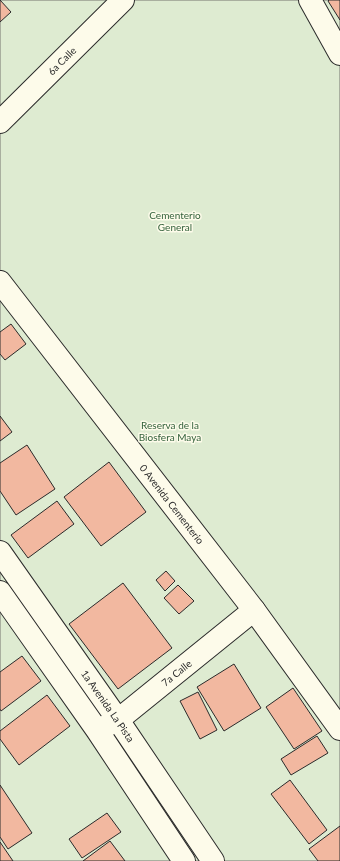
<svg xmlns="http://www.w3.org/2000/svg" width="340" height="861" viewBox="0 0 340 861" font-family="Lato,sans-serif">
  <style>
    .green { fill: #deebd1; stroke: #74746e }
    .building { fill: #f2b8a0; stroke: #2b2b2b }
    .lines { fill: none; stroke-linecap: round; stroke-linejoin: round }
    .street-casing { stroke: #2b2b2b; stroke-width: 24 }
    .secondary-casing { stroke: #2b2b2b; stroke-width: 24 }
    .street { stroke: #fdfbea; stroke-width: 22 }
    .secondary { stroke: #fdfbea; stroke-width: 22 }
    .labels { text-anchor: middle; stroke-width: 3; stroke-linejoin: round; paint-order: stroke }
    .street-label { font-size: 10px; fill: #2b2b2b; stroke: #fdfbea }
    .park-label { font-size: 10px; fill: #34623c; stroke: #fdfbea }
  </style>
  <rect width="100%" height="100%" fill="#fdfbea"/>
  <path class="green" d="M 0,0 L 340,0 L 340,861 L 0,861 Z"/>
  <path class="building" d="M 0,0 L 11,12 L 0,22 Z
    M 329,0 L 340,0 L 340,20 L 328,1 Z
    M 11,324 L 26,344 L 5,360 L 0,354 L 0,332 Z
    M 0,416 L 12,432 L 0,441 Z
    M 27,445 L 55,489 L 16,515 L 0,491 L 0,463 Z
    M 109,462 L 146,512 L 101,546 L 64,497 Z
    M 57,501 L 74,524 L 28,558 L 11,535 Z
    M 166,571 L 175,581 L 165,591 L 156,580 Z
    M 123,583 L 172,648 L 118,689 L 69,624 Z
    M 178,585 L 194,601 L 179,614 L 164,598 Z
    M 22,656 L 41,681 L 1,711 L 0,709 L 0,672 Z
    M 234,664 L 261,708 L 224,731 L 197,687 Z
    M 293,688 L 322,731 L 294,749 L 266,707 Z
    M 198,692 L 217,730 L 200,739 L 180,701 Z
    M 47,695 L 70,726 L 19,765 L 0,739 L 0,731 Z
    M 317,736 L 328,753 L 291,775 L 281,759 Z
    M 290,780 L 327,830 L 309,844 L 271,794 Z
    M 0,785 L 32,833 L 8,849 L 0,837 Z
    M 107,813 L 121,832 L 82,858 L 69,839 Z
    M 340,826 L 340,861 L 318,861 L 309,849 Z
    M 110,841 L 125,861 L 83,861 Z
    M 0,842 L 13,861 L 0,861 Z"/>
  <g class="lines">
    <defs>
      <g id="street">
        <path d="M 310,0 L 340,54"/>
        <path id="s1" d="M 0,122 L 123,0"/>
        <path id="s2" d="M 0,282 L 254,610 L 340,729"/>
        <path id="s3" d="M 102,728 L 118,720 L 254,610"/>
      </g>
      <g id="secondary">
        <path id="s4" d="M 0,552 L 118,720 L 213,861"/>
        <path d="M 0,592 L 97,730 L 184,861"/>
      </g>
    </defs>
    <use href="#street" class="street-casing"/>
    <use href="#secondary" class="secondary-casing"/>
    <use href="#street" class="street"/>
    <use href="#secondary" class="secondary"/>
  </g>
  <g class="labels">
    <g class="street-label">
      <text dy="4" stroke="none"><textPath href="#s1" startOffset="87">6a Calle</textPath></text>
      <text dy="4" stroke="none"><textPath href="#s2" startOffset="281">0 Avenida Cementerio</textPath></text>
      <text dy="4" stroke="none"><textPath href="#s3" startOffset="93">7a Calle</textPath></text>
      <text dy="4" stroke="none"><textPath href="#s4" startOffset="188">1a Avenida La Pista</textPath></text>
    </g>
    <g class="park-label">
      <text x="175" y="219">Cementerio<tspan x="175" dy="12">General</tspan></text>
      <text x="170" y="429">Reserva de la<tspan x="170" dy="12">Biosfera Maya</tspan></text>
    </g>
  </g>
</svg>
